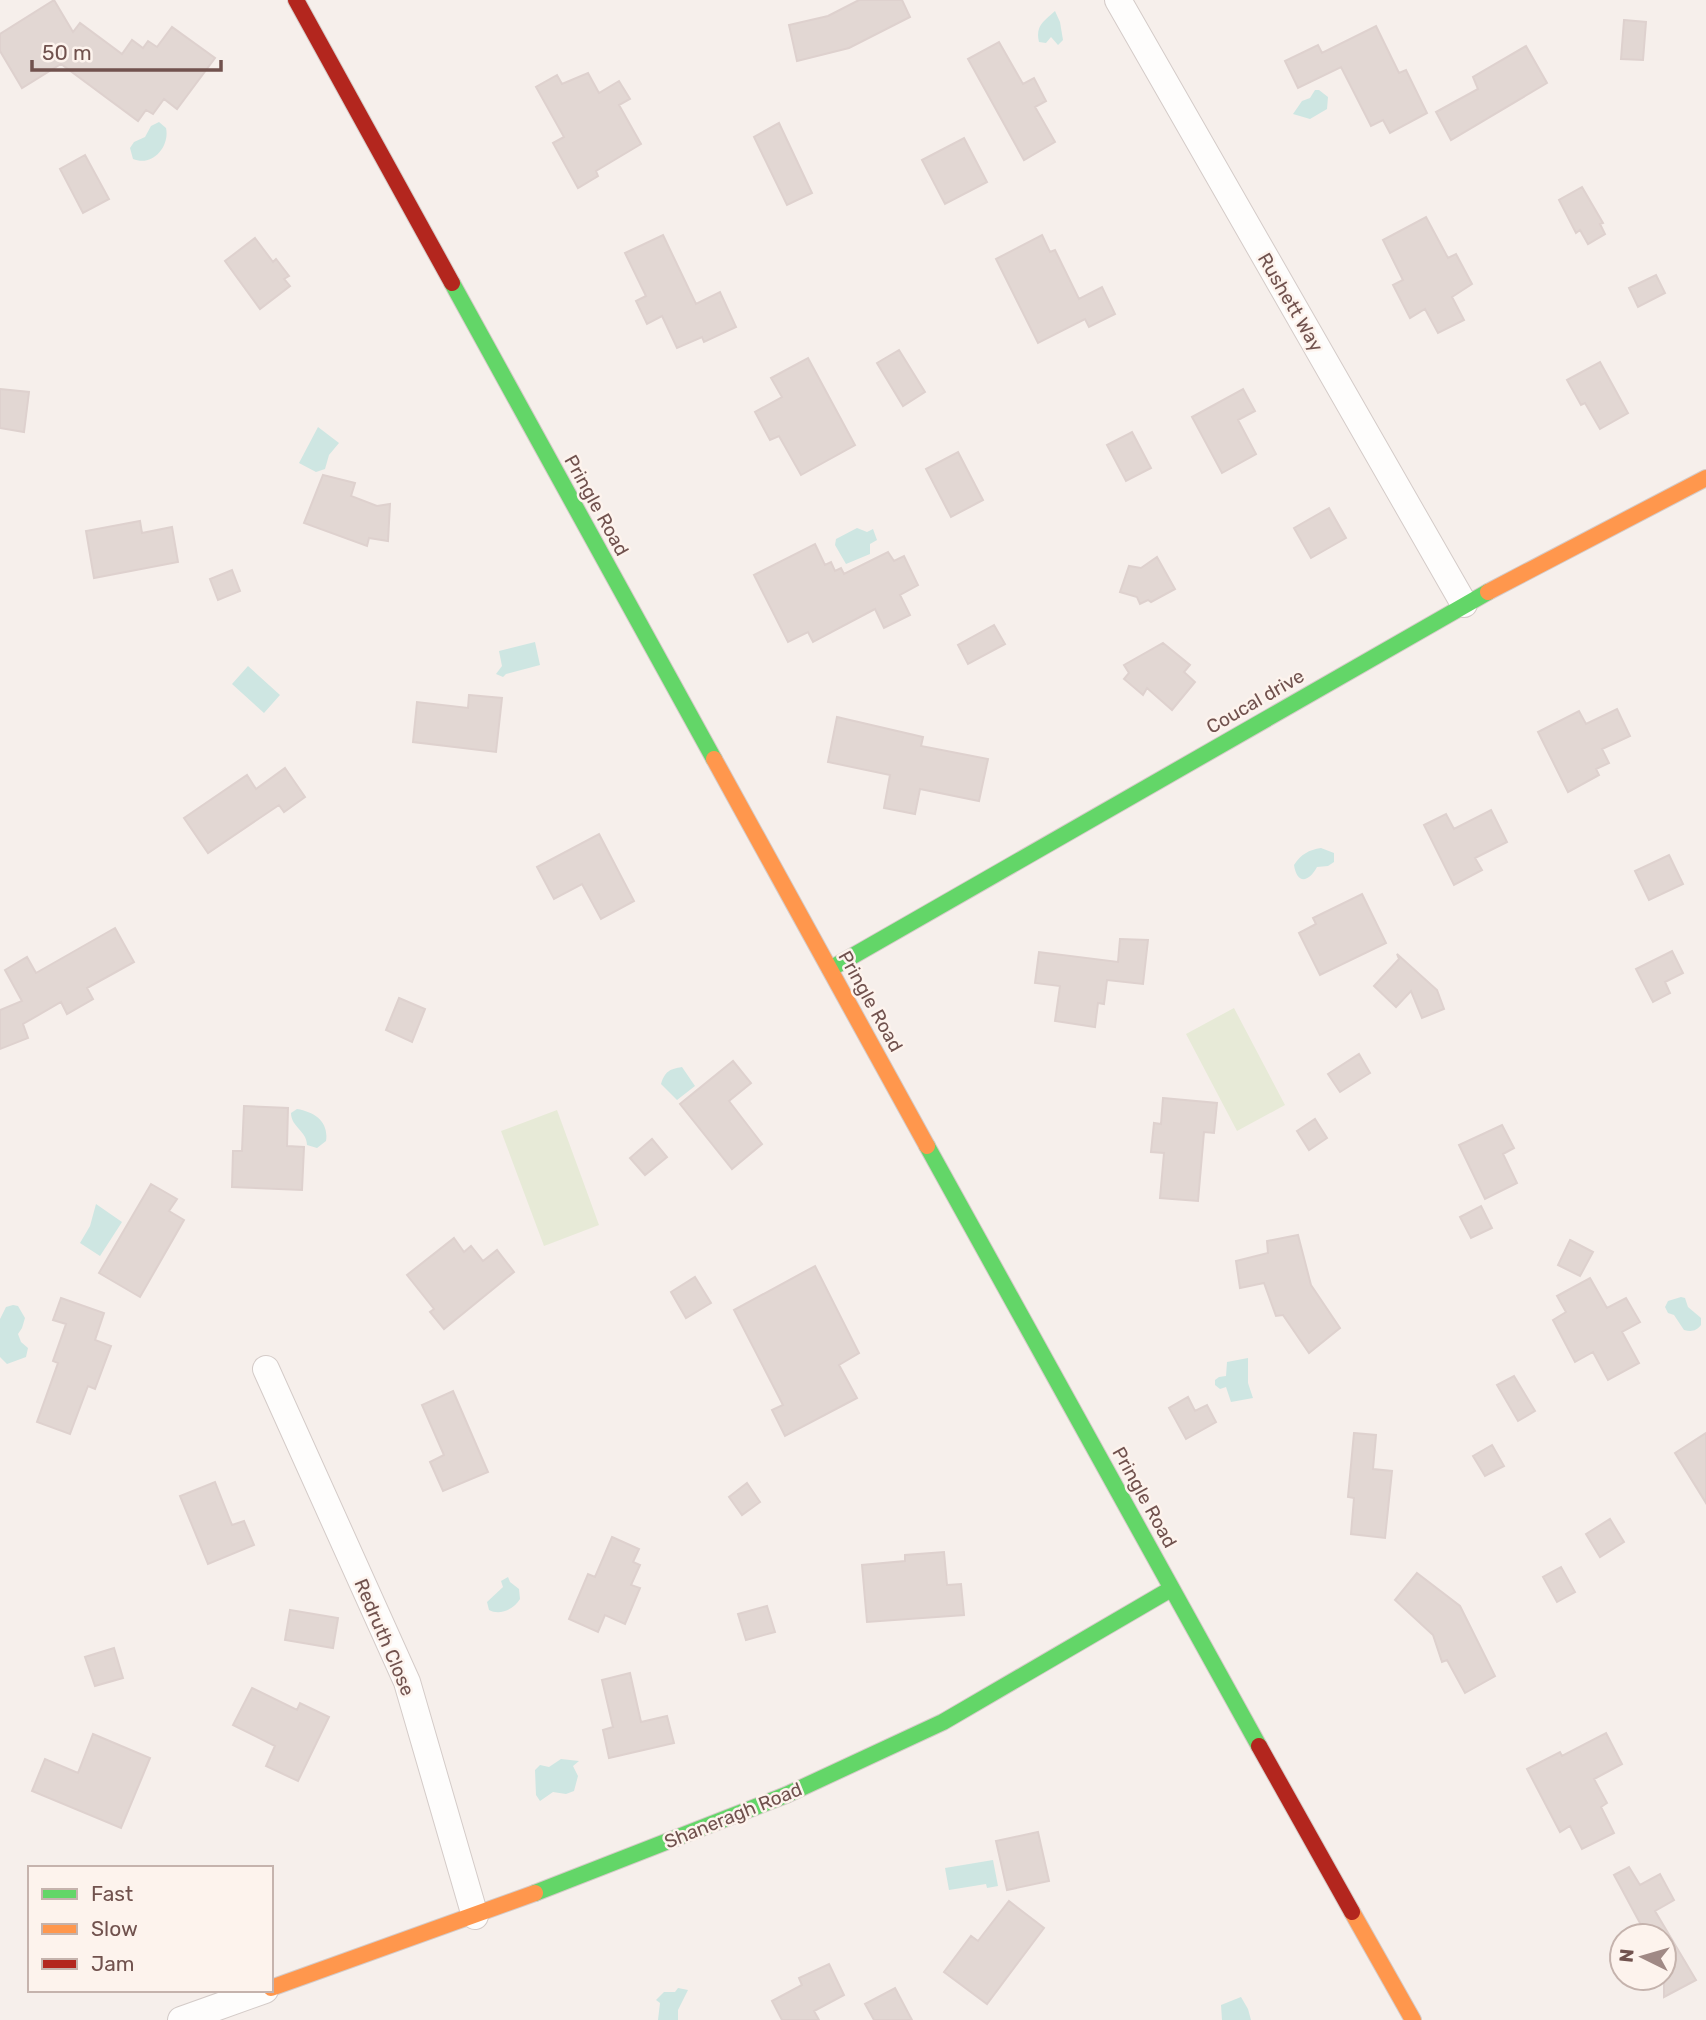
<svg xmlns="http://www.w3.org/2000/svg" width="1706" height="2020" viewBox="0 0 1706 2020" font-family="Rubik,sans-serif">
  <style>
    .green { fill: #e7ead7 }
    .water { fill: #cee6e2 }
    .building { fill: #e2d7d3; stroke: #ded1ce; stroke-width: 2 }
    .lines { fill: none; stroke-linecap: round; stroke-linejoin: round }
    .street-casing { stroke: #d4cbc8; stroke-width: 28 }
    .fast-casing { stroke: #d5cbc8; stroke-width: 18 }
    .slow-casing { stroke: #d5cbc8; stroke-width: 18 }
    .jam-casing { stroke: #d5cbc8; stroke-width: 18 }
    .street { stroke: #fefdfc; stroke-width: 26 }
    .fast { stroke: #63d668; stroke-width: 16 }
    .slow { stroke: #ff974d; stroke-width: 16 }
    .jam { stroke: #b3261e; stroke-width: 16 }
    .labels { text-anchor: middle; stroke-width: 5; stroke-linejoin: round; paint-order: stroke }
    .street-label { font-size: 19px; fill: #71524e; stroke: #fdf3ed }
  </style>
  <rect width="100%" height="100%" fill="#f6efeb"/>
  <path class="green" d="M 1234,1008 L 1285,1105 L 1237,1131 L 1186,1034 Z
    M 557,1110 L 599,1225 L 544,1246 L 501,1131 Z"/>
  <path class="water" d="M 1055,11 L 1060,22 L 1063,40 L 1058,45 L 1051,37 L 1046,43 L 1039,42 C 1035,26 1044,21 1055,11 Z
    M 1315,90 L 1319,90 L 1328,97 L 1327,109 L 1310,119 L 1293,114 L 1302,101 L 1310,98 Z
    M 159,122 L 166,128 C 170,146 153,167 133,159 L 130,148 L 134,142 L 145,137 L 151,126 Z
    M 318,427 L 339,443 L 329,455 L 325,469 L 316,472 L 299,463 Z
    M 857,528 L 867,532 L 873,529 L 877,540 L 870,544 L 870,554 L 846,564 L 835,545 L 836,539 Z
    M 535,642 L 540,665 L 506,674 L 503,677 L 496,674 L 502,666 L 499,651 Z
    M 248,666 L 280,695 L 264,713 L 232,684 Z
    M 1321,848 L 1334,853 L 1334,862 L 1328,866 L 1317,867 C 1309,882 1297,885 1294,865 C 1301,854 1309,850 1321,848 Z
    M 682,1067 L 695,1086 L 677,1100 L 661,1084 C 665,1071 670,1069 682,1067 Z
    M 297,1109 C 315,1112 329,1122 326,1141 L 317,1148 L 307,1145 C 307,1131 291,1127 291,1113 Z
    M 96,1204 L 122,1222 L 100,1256 L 80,1243 L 90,1226 Z
    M 1681,1297 L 1685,1298 L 1688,1307 L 1701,1318 L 1701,1325 C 1696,1331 1692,1332 1684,1330 L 1674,1315 L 1668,1313 L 1665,1307 L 1668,1301 Z
    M 13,1305 L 18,1306 L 25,1318 L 22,1328 L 18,1334 L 21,1342 L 28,1348 L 26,1357 L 7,1364 L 0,1357 L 0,1319 L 6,1307 Z
    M 1248,1358 L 1248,1383 L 1253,1398 L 1231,1402 L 1226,1387 L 1220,1389 L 1215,1385 L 1215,1380 L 1219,1377 L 1226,1376 L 1227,1362 Z
    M 508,1577 L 510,1582 L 519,1589 L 520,1599 C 514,1609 500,1616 489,1610 L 487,1602 L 503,1587 L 501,1581 Z
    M 561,1759 L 579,1761 L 573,1766 L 578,1776 L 574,1791 L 566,1794 L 553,1792 L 540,1801 L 536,1795 L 535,1770 L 540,1765 L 549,1767 Z
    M 993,1860 L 998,1886 L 987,1888 L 986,1884 L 949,1890 L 945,1868 Z
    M 678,1988 L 688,1990 L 678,2010 L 678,2020 L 658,2020 L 660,2003 L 656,2000 L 664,1992 L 675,1992 Z
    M 1241,1997 L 1248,2009 L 1251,2020 L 1222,2020 L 1221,2005 Z"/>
  <path class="building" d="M 54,0 L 73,32 L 80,23 L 122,54 L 132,40 L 143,48 L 148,41 L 157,47 L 172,27 L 215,58 L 177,109 L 164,99 L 153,114 L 146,110 L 138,121 L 61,64 L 22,88 L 0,51 L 0,34 Z
    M 859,0 L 902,0 L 910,17 L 849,48 L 797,61 L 789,25 L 828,16 Z
    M 1624,20 L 1646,22 L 1643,60 L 1621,59 Z
    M 1376,26 L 1399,73 L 1406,70 L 1427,113 L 1390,133 L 1383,120 L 1371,126 L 1341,67 L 1298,88 L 1285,61 L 1318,45 L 1322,53 Z
    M 999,42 L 1023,84 L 1034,78 L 1046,101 L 1035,107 L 1055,142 L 1024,160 L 968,59 Z
    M 1526,46 L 1547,83 L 1451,140 L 1436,112 L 1478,89 L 1473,77 Z
    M 588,73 L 599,93 L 619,81 L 630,99 L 619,105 L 641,144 L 596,171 L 598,176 L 578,188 L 553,143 L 564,137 L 536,87 L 557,75 L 562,84 Z
    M 779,123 L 812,193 L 787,205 L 754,137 Z
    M 964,138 L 987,182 L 945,204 L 922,160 Z
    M 85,155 L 109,199 L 83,213 L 60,169 Z
    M 1582,187 L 1603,223 L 1600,224 L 1605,234 L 1588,244 L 1580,230 L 1576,233 L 1559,200 Z
    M 1426,217 L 1448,258 L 1456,254 L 1472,284 L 1452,297 L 1464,320 L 1438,333 L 1425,309 L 1410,318 L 1393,285 L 1403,280 L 1383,240 Z
    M 663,235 L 696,304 L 720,292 L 736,327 L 704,342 L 702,337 L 677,348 L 662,316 L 647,324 L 636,301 L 646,296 L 625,253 Z
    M 1042,235 L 1050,252 L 1055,250 L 1079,299 L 1102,287 L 1115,314 L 1089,327 L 1085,319 L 1038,343 L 996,259 Z
    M 255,238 L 273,262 L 276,259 L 289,276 L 284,279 L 290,286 L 260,309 L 225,261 Z
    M 1656,275 L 1665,293 L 1638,307 L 1629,288 Z
    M 899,350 L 925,392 L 903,406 L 877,363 Z
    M 808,358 L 855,445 L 801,475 L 779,436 L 770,440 L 755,412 L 782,397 L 771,378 Z
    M 1600,362 L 1628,413 L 1600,429 L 1585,403 L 1581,405 L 1567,380 Z
    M 0,389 L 29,392 L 24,432 L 0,428 Z
    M 1243,389 L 1255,411 L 1238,420 L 1256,454 L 1222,473 L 1192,417 Z
    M 1132,432 L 1151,468 L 1126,481 L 1107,445 Z
    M 958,452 L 983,500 L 951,517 L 926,469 Z
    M 323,475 L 355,483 L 351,496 L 377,506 L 390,504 L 388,541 L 369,538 L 367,546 L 304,523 Z
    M 1329,508 L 1346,538 L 1311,558 L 1294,528 Z
    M 140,521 L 142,533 L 172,527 L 178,562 L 94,578 L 86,531 Z
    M 815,544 L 825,565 L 831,562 L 835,571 L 841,568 L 844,574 L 888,552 L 894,561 L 904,556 L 918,585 L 900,595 L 910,615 L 884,628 L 875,609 L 813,642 L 808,632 L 788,642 L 754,575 Z
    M 1157,557 L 1175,589 L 1151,602 L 1148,600 L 1140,604 L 1137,597 L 1120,592 L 1129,566 L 1141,568 Z
    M 232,570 L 240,591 L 218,600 L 210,579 Z
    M 994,625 L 1005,644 L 968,664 L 958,645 Z
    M 1163,643 L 1190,665 L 1184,672 L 1195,682 L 1172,710 L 1147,688 L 1143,695 L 1124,679 L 1129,673 L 1124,665 Z
    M 469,695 L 502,698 L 496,752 L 413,742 L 417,702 L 468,708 Z
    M 1617,709 L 1630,736 L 1602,749 L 1609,763 L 1596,769 L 1599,775 L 1568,792 L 1538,732 L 1579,711 L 1586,724 Z
    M 837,717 L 923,737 L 921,746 L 988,759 L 979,801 L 920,789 L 915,814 L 884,808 L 890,775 L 828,762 Z
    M 285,768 L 305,797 L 284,812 L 279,805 L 208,853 L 184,818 L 247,775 L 256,789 Z
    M 1491,810 L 1507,842 L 1475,858 L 1482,870 L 1454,885 L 1424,825 L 1446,814 L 1454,829 Z
    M 599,834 L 634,901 L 601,919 L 582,884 L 554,899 L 537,867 Z
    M 1669,855 L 1683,884 L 1649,900 L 1635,871 Z
    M 1362,894 L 1386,943 L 1320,975 L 1299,933 L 1316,924 L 1313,918 Z
    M 115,928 L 134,962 L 87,988 L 93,999 L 67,1014 L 61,1002 L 23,1024 L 28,1038 L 0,1049 L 0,1010 L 22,1001 L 5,970 L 27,957 L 36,973 Z
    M 1120,939 L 1148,940 L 1143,984 L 1107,980 L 1104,1004 L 1098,1003 L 1095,1027 L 1055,1021 L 1060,986 L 1035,983 L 1039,952 L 1118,962 Z
    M 1672,951 L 1683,973 L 1665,982 L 1670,993 L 1653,1002 L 1636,969 Z
    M 1397,954 L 1437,990 L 1444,1009 L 1422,1018 L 1411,991 L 1396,1007 L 1374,986 L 1399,959 Z
    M 399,998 L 425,1009 L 412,1042 L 386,1030 Z
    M 1359,1054 L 1370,1073 L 1340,1092 L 1328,1074 Z
    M 733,1061 L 751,1083 L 729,1101 L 762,1144 L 732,1169 L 680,1104 Z
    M 1163,1098 L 1217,1103 L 1214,1133 L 1204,1132 L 1198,1201 L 1160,1198 L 1164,1153 L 1151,1152 L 1154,1123 L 1161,1124 Z
    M 244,1106 L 288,1108 L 287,1146 L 304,1147 L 302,1190 L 232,1187 L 233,1151 L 242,1151 Z
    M 1315,1119 L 1327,1138 L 1309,1150 L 1297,1131 Z
    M 1502,1125 L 1514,1148 L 1503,1154 L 1517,1183 L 1485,1199 L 1459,1145 Z
    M 652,1139 L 667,1157 L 645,1175 L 630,1158 Z
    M 151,1184 L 177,1199 L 169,1211 L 184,1220 L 140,1297 L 99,1273 Z
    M 1481,1206 L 1492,1228 L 1471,1238 L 1460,1217 Z
    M 1298,1235 L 1311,1285 L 1340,1328 L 1309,1353 L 1283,1315 L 1276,1316 L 1264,1283 L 1240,1288 L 1236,1261 L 1268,1253 L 1267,1241 Z
    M 454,1238 L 464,1252 L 471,1246 L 483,1261 L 497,1250 L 514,1272 L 444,1329 L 430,1312 L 434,1309 L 407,1275 Z
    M 1570,1240 L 1593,1252 L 1580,1276 L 1558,1265 Z
    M 815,1266 L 859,1353 L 839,1365 L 857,1398 L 785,1436 L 772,1410 L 783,1405 L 734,1310 Z
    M 695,1277 L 711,1303 L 686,1318 L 671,1292 Z
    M 1590,1278 L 1607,1308 L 1626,1298 L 1640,1322 L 1622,1332 L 1639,1363 L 1608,1380 L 1593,1352 L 1575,1362 L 1553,1320 L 1566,1312 L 1557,1296 Z
    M 61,1298 L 104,1313 L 95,1340 L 111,1346 L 95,1389 L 88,1386 L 70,1434 L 37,1422 L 58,1363 L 53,1361 L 66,1324 L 53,1320 Z
    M 1514,1376 L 1535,1411 L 1518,1421 L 1497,1385 Z
    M 453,1391 L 488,1472 L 443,1491 L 430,1462 L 444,1455 L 422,1405 Z
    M 1188,1397 L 1195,1411 L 1207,1405 L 1216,1422 L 1186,1439 L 1169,1408 Z
    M 1354,1433 L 1376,1435 L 1373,1469 L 1392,1471 L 1385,1538 L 1351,1534 L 1354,1498 L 1348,1497 Z
    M 1706,1433 L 1706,1503 L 1675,1453 Z
    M 1492,1445 L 1504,1466 L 1485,1476 L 1473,1456 Z
    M 215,1482 L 232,1525 L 244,1521 L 254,1545 L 208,1564 L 180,1496 Z
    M 747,1483 L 760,1502 L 742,1515 L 729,1497 Z
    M 1610,1519 L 1624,1542 L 1600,1557 L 1586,1534 Z
    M 612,1537 L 639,1549 L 633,1562 L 640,1565 L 631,1585 L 640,1588 L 625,1624 L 605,1615 L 598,1632 L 569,1619 L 588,1574 L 595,1577 Z
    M 944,1552 L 947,1585 L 961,1584 L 964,1615 L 867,1622 L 862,1565 L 905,1561 L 905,1555 Z
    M 1561,1567 L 1575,1592 L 1557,1602 L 1543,1577 Z
    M 1417,1573 L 1460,1606 L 1495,1676 L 1465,1693 L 1447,1660 L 1442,1662 L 1433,1635 L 1395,1600 Z
    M 767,1606 L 775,1632 L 746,1640 L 738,1614 Z
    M 290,1610 L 338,1618 L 333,1648 L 285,1640 Z
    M 114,1648 L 123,1678 L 95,1686 L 85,1657 Z
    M 630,1673 L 641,1722 L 667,1716 L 674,1743 L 609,1758 L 603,1730 L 613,1727 L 602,1680 Z
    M 252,1688 L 297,1710 L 300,1703 L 329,1717 L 298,1781 L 266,1766 L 275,1746 L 233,1725 Z
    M 1606,1733 L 1622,1764 L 1594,1779 L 1607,1803 L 1601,1807 L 1614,1833 L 1582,1849 L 1570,1826 L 1560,1832 L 1527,1769 L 1560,1752 L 1562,1756 Z
    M 93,1734 L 150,1758 L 121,1828 L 32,1791 L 45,1759 L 78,1773 Z
    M 1038,1832 L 1049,1881 L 1007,1890 L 996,1841 Z
    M 1629,1867 L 1640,1885 L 1660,1874 L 1674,1900 L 1655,1911 L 1696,1980 L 1664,1997 L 1664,1936 L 1647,1936 L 1614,1875 Z
    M 1009,1901 L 1044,1928 L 987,2004 L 944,1972 L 971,1936 L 978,1941 Z
    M 829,1964 L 844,1995 L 814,2011 L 819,2020 L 782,2020 L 772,2001 L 802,1985 L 799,1978 Z
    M 895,1988 L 912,2020 L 874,2020 L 865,2004 Z"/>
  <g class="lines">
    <defs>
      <path id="street" d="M 1118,0 L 1464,604
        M 266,1369 L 407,1682 L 475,1916
        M 181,2020 L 265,1990"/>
      <path id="fast" d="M 452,283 L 714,759
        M 830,969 L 1488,592
        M 927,1146 L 1259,1746
        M 535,1893 L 786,1795 L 943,1722 L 1171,1589"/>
      <path id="slow" d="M 1488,592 L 1706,478
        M 714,759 L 927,1146
        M 1352,1912 L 1413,2020
        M 271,1988 L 535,1893"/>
      <path id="jam" d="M 296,0 L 452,283
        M 1259,1746 L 1352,1912"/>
    </defs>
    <use href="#street" class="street-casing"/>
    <use href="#fast" class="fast-casing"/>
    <use href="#slow" class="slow-casing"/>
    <use href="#jam" class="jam-casing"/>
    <use href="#street" class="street"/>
    <use href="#fast" class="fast"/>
    <use href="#slow" class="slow"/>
    <use href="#jam" class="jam"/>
  </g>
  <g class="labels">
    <g class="street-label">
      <text transform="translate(1291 302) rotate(60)" y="7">Rushett Way</text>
      <text transform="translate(597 505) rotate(61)" y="7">Pringle Road</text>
      <text transform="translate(1255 701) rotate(-30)" y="7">Coucal drive</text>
      <text transform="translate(871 1001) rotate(61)" y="7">Pringle Road</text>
      <text transform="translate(1145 1497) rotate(61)" y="7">Pringle Road</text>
      <text transform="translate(385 1637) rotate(67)" y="7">Redruth Close</text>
      <text transform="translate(733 1815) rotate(-22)" y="7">Shaneragh Road</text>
    </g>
  </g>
  <rect x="28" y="1866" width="245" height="126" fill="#fdf3ed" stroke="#c5b3ad" stroke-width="2"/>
  <rect x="42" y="1889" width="35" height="10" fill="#63d668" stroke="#c5b3ad" stroke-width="2"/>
  <text x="91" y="1901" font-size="21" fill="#71524e">Fast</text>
  <rect x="42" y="1924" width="35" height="10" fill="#ff974d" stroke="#c5b3ad" stroke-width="2"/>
  <text x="91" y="1936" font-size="21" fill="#71524e">Slow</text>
  <rect x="42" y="1959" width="35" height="10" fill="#b3261e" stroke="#c5b3ad" stroke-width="2"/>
  <text x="91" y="1971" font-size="21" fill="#71524e">Jam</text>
  <g transform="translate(1643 1957) rotate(275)"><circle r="33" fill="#fdf3ed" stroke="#c5b3ad" stroke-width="2"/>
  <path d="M0-5L12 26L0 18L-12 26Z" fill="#a08985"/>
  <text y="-10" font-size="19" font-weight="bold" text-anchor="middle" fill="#71524e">N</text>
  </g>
  <path d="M32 60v10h189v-10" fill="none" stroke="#71524e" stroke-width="3.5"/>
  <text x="42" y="60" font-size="21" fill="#71524e" stroke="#fdf3ed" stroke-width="5" paint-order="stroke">50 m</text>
</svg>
